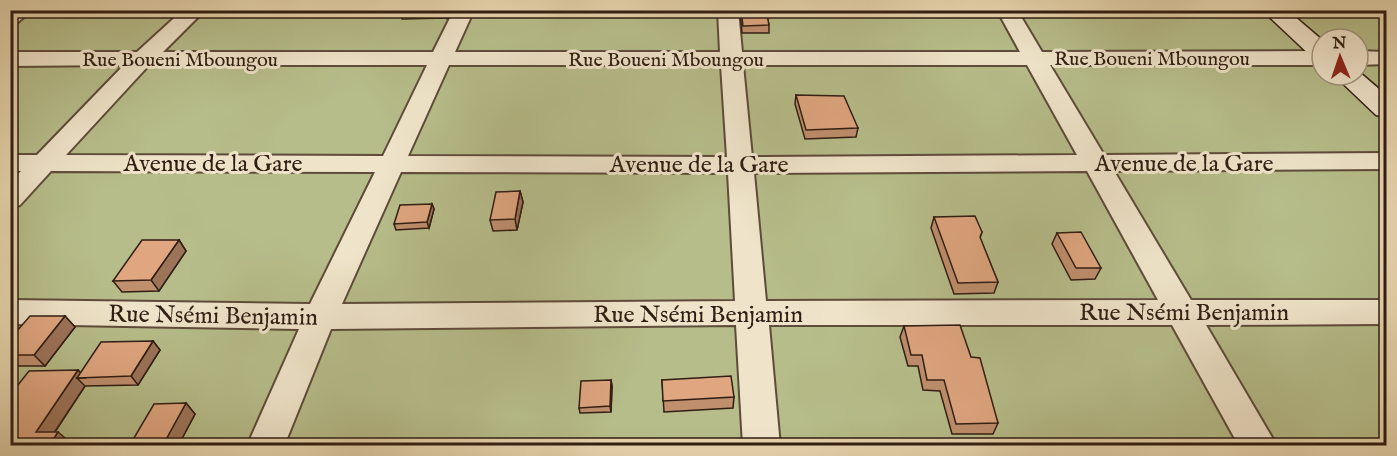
<svg xmlns="http://www.w3.org/2000/svg" width="1397" height="456" viewBox="0 0 1397 456" font-family="'IM FELL English',serif">
  <style>
    .green { fill: #b6bd8a; stroke: #736d4e; stroke-width: 1.5; fill-rule: evenodd }
    .lines { fill: none; stroke-linecap: round; stroke-linejoin: round }
    .street-casing { stroke: #5e4b3a; stroke-width: 4 }
    .secondary-casing { stroke: #301d13; stroke-width: 3 }
    .street { fill: #efe4ca; fill-rule: evenodd }
    .secondary { fill: #efe4ca; fill-rule: evenodd }
    .wall { fill: #c08f6e; stroke: #301d13; stroke-width: 1.5 }
    .shaded-wall { fill: #9c745a; stroke: #301d13; stroke-width: 1.5 }
    .building { fill: #dfa680; stroke: #301d13; stroke-width: 1.5 }
    .labels { text-anchor: middle; stroke-width: 6; stroke-linejoin: round; paint-order: stroke }
    .far-street-label { font-size: 20px; fill: #301d13; stroke: #efe4ca }
    .street-label { font-size: 24px; fill: #301d13; stroke: #efe4ca }
  </style>
  <rect width="100%" height="100%" fill="#e7d5ae"/>
  <filter id="stains"><feTurbulence type="fractalNoise" baseFrequency=".00333" numOctaves="4"/><feColorMatrix values="0 0 0 0 .2 0 0 0 0 .09 0 0 0 0 .02 0 0 0 .5 -.17"/></filter>
  <radialGradient id="worn" r=".72"><stop offset=".6" stop-color="#630" stop-opacity="0"/><stop offset="1" stop-color="#630" stop-opacity=".3"/></radialGradient>
  <path class="green" d="M 11,11 L 1386,11 L 1386,445 L 11,445 ZM 1322,39 L 1358,39 L 1358,75 L 1322,75 Z"/>
  <g class="lines">
    <defs>
      <path id="street" d="M 10,10 L 32,10 L 17,23 L 10,25 Z
        M 183,10 L 205,10 L 163,52 L 433,52 L 454,10 L 474,10 L 455,52 L 720,52 L 718,10 L 738,10 L 742,52 L 1020,52 L 997,10 L 1017,10 L 1042,52 L 1322,51 L 1322,65 L 1050,65 L 1104,155 L 1386,153 L 1386,169 L 1114,171 L 1191,300 L 1386,300 L 1386,324 L 1206,325 L 1277,446 L 1239,446 L 1172,325 L 769,325 L 780,446 L 743,446 L 736,325 L 331,329 L 284,446 L 247,446 L 299,329 L 10,324 L 10,300 L 310,304 L 375,172 L 51,171 L 20,205 L 10,208 L 10,182 L 21,171 L 10,171 L 10,155 L 37,155 L 124,65 L 10,66 L 10,52 L 137,52 ZM 149,65 L 427,65 L 383,156 L 66,155 ZM 449,65 L 721,65 L 727,157 L 408,156 ZM 743,65 L 1027,65 L 1077,155 L 752,157 ZM 1087,171 L 1158,300 L 766,301 L 754,173 ZM 401,172 L 728,173 L 735,301 L 342,304 Z
        M 1358,51 L 1386,52 L 1386,64 L 1358,65 Z"/>
      <path id="secondary" d="M 1262,10 L 1287,10 L 1322,40 L 1322,61 L 1313,58 Z
        M 1358,71 L 1386,95 L 1386,117 L 1376,115 L 1334,75 L 1358,75 Z"/>
    </defs>
    <use href="#street" class="street-casing"/>
    <use href="#secondary" class="secondary-casing"/>
    <use href="#street" class="street"/>
    <use href="#secondary" class="secondary"/>
  </g>
  <path class="wall" d="M 399,10 L 451,10 L 447,18 L 402,19 Z
    M 740,10 L 766,10 L 769,25 L 769,33 L 742,33 Z
    M 796,95 L 858,128 L 856,137 L 805,139 L 795,104 Z
    M 520,191 L 523,202 L 517,230 L 493,231 L 490,220 Z
    M 432,204 L 434,209 L 429,228 L 396,230 L 394,224 Z
    M 934,217 L 982,232 L 980,238 L 998,282 L 994,293 L 954,294 L 931,228 Z
    M 1057,233 L 1101,268 L 1095,279 L 1071,280 L 1052,244 Z
    M 179,240 L 186,251 L 159,291 L 122,292 L 113,281 Z
    M 65,316 L 75,327 L 45,366 L 10,366 L 10,339 Z
    M 904,326 L 971,357 L 998,423 L 993,434 L 952,434 L 940,391 L 923,390 L 918,366 L 908,366 L 900,337 Z
    M 153,341 L 160,350 L 138,385 L 85,386 L 55,432 L 70,442 L 10,446 L 78,370 L 81,373 Z
    M 611,380 L 612,386 L 611,412 L 580,413 L 579,408 Z
    M 662,380 L 734,397 L 733,408 L 664,412 Z
    M 186,403 L 195,414 L 178,446 L 133,446 L 131,443 Z"/>
  <path class="shaded-wall" d="M 445,10 L 451,10 L 447,18 Z
    M 520,191 L 523,202 L 517,230 L 515,219 Z
    M 432,204 L 434,209 L 429,228 L 427,222 Z
    M 179,240 L 186,251 L 159,291 L 151,280 Z
    M 65,316 L 75,327 L 45,366 L 34,355 Z
    M 153,341 L 160,350 L 138,385 L 131,376 Z
    M 78,370 L 85,378 L 77,378 L 85,386 L 48,442 L 36,432 Z
    M 611,380 L 612,386 L 611,412 L 610,406 Z
    M 186,403 L 195,414 L 178,446 L 167,446 L 164,443 Z
    M 58,432 L 70,442 L 67,446 L 49,446 Z"/>
  <path class="building" d="M 741,10 L 766,10 L 769,25 L 743,26 Z
    M 796,95 L 844,96 L 858,128 L 806,130 Z
    M 520,191 L 515,219 L 490,220 L 496,192 Z
    M 432,204 L 427,222 L 394,224 L 400,205 Z
    M 975,216 L 982,232 L 980,237 L 998,282 L 958,283 L 934,217 Z
    M 1081,232 L 1101,268 L 1076,268 L 1057,233 Z
    M 142,240 L 179,240 L 151,280 L 113,281 Z
    M 30,316 L 65,316 L 34,355 L 10,355 L 10,339 Z
    M 960,325 L 971,357 L 980,358 L 998,423 L 956,424 L 944,380 L 927,380 L 922,355 L 911,355 L 904,326 Z
    M 153,341 L 131,376 L 77,378 L 101,342 Z
    M 78,370 L 36,432 L 58,432 L 49,446 L 10,446 L 10,395 L 29,371 Z
    M 731,376 L 734,397 L 663,401 L 662,380 Z
    M 611,380 L 610,406 L 579,408 L 581,381 Z
    M 186,403 L 164,443 L 131,443 L 154,404 Z"/>
  <g class="labels">
    <g class="far-street-label">
      <text x="1152" y="65">Rue Boueni Mboungou</text>
      <text x="180" y="66">Rue Boueni Mboungou</text>
      <text x="666" y="66">Rue Boueni Mboungou</text>
    </g>
    <g class="street-label">
      <text x="213" y="171">Avenue de la Gare</text>
      <text x="1184" y="171">Avenue de la Gare</text>
      <text x="699" y="172">Avenue de la Gare</text>
      <text x="1184" y="320">Rue Nsémi Benjamin</text>
      <text x="698" y="322">Rue Nsémi Benjamin</text>
      <text transform="translate(213 315) rotate(1)" y="8">Rue Nsémi Benjamin</text>
    </g>
  </g>
  <rect width="1397" height="456" fill="none" stroke="#e7d5ae" stroke-width="36"/>
  <rect x="12" y="12" width="1373" height="432" fill="none" stroke="#301d13" stroke-width="3"/>
  <rect x="18" y="18" width="1361" height="420" fill="none" stroke="#301d13" stroke-width="1.5"/>
  <g transform="translate(1340 57) rotate(358)"><circle r="28" fill="#efe4ca" stroke="#a39481" stroke-width="1.5"/>
  <path d="M0-4.5L10 22L0 15L-10 22Z" fill="#8f2418"/>
  <text y="-9" font-size="16" font-weight="bold" text-anchor="middle" fill="#301d13">N</text>
  </g>
  <rect width="100%" height="100%" filter="url(#stains)"/>
  <rect width="100%" height="100%" fill="url(#worn)"/>
</svg>
